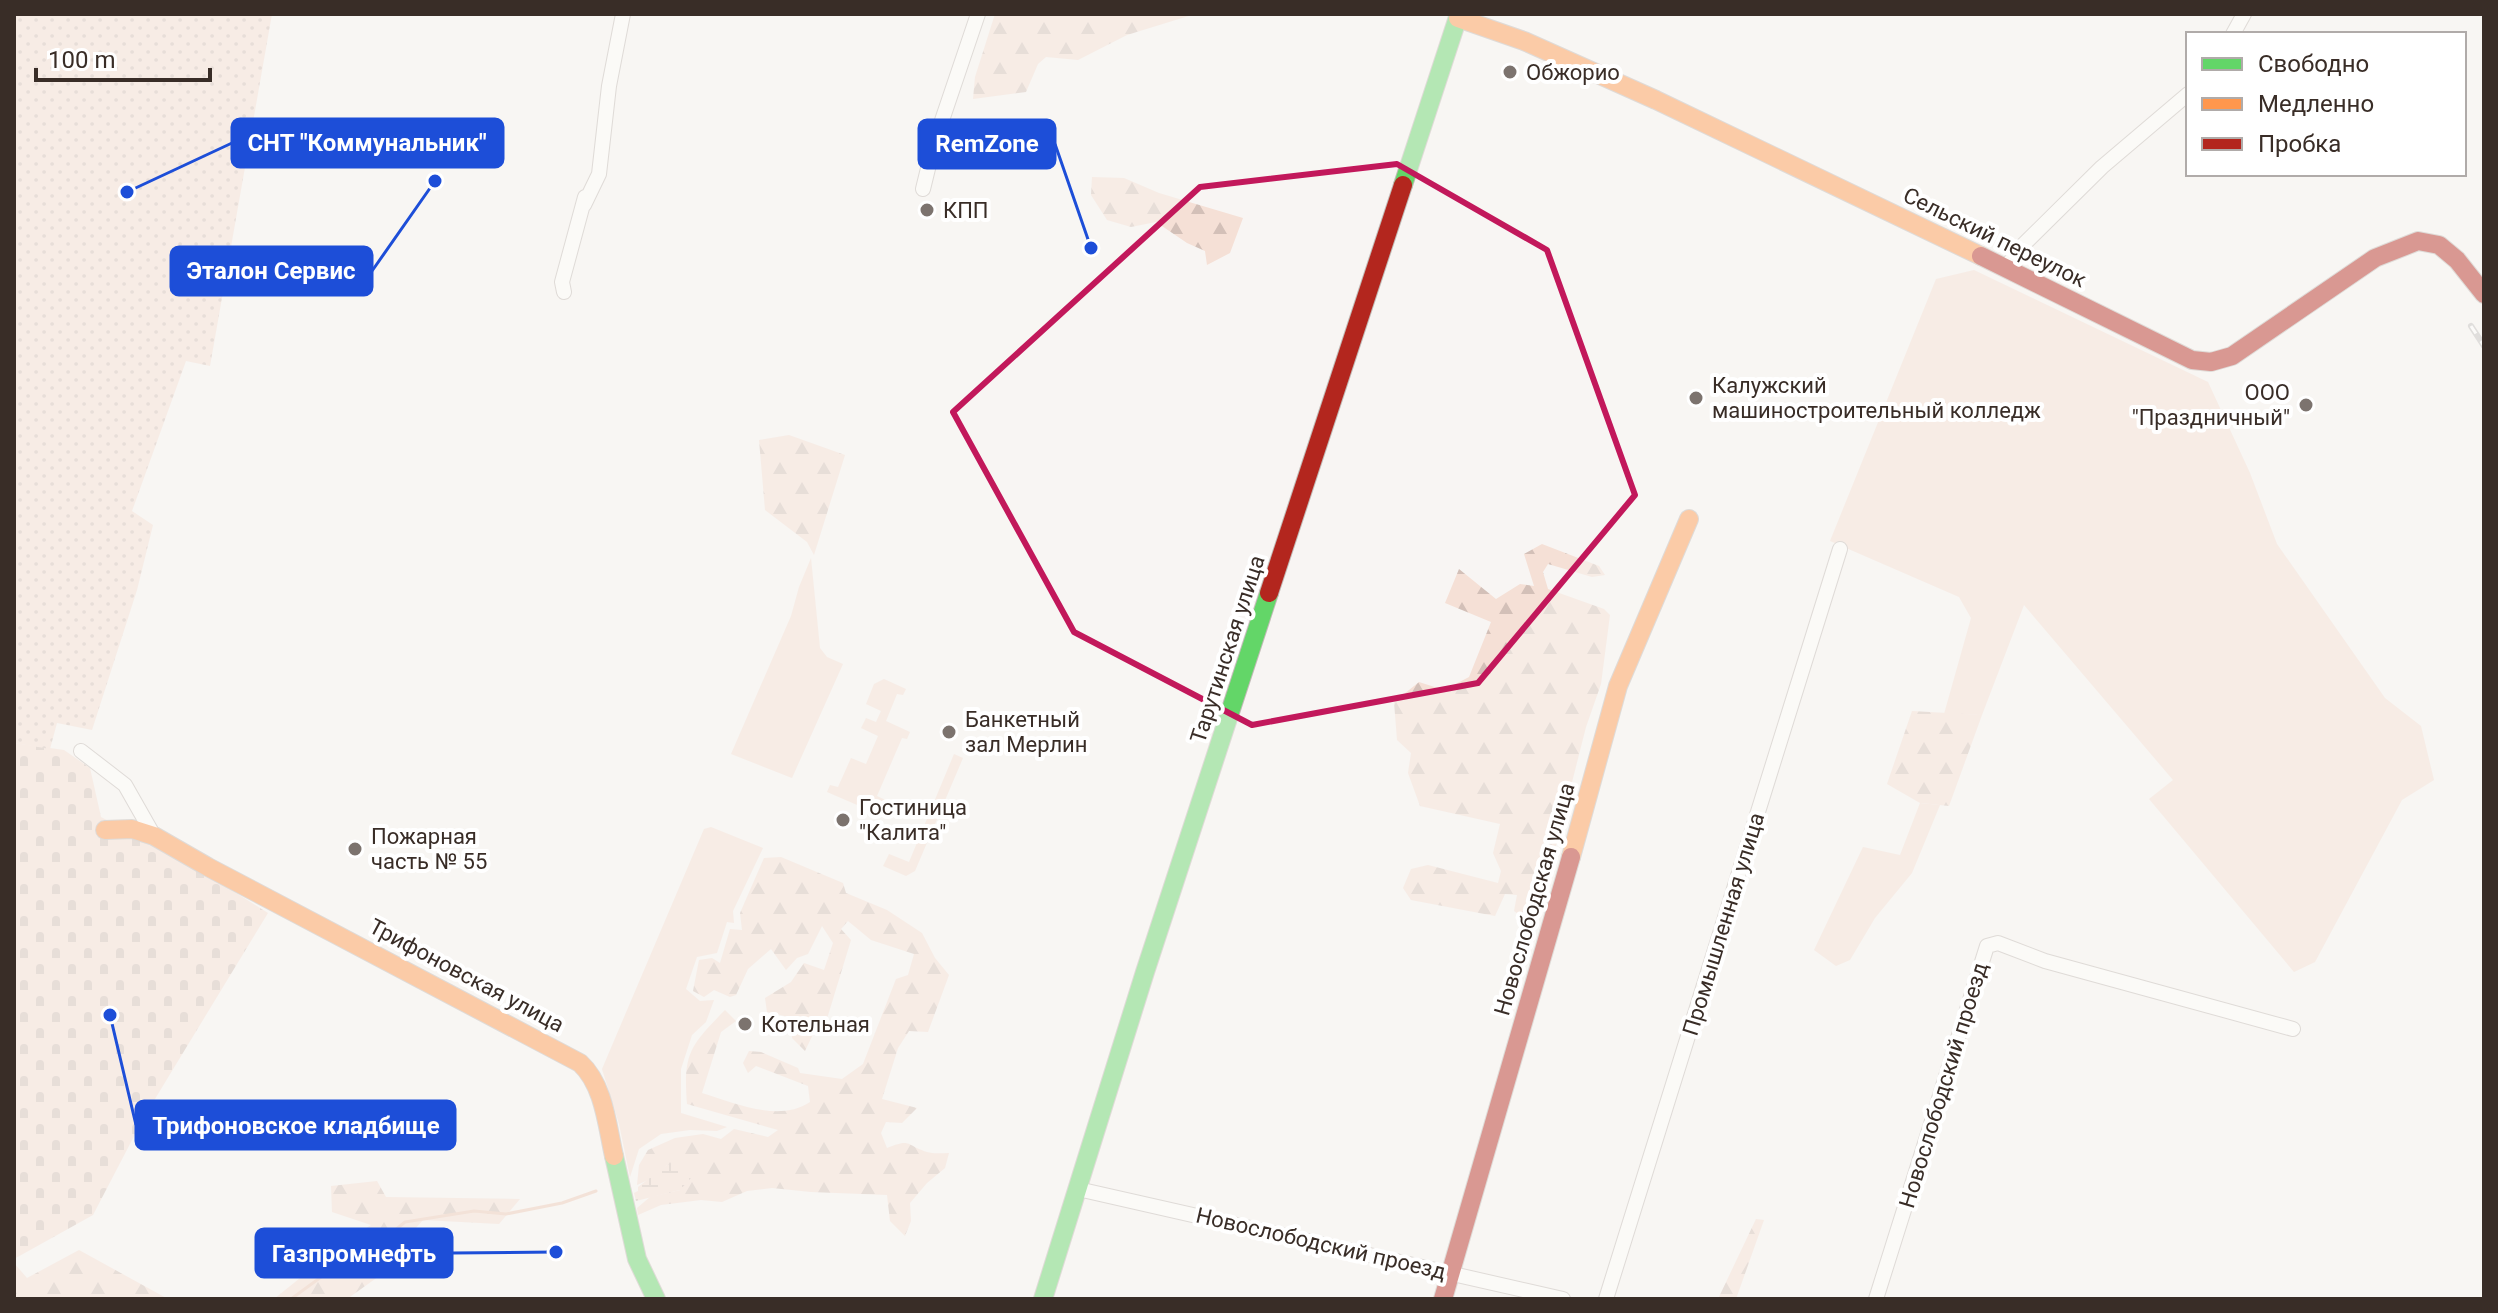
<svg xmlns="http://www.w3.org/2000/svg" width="2498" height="1313" viewBox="0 0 2498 1313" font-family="Roboto,sans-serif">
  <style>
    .grass { fill: #f5e0d6 }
    .forest { fill: url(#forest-firs) }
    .wetland { fill: url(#wetland-marsh) }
    .cemetery { fill: url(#cemetery-stones) }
    .garden { fill: url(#garden-dots) }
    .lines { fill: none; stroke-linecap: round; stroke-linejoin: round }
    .stream { stroke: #eecab8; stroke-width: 3 }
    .street-casing { stroke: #c1bab6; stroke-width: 16 }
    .fast-casing { stroke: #c1bab6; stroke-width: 20 }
    .slow-casing { stroke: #c1bab6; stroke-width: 20 }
    .jam-casing { stroke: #c1bab6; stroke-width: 20 }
    .street { stroke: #fefefd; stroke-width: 14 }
    .fast { stroke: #63d668; stroke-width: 18 }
    .slow { stroke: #ff974d; stroke-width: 18 }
    .jam { stroke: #b3261e; stroke-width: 18 }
    .rail-casing { stroke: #c3c1c0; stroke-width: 6 }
    .rail { stroke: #fff; stroke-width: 3; stroke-dasharray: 9; stroke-linecap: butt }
    .marked { fill: none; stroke: #c2185b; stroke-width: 6; stroke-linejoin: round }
    .poi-dot { fill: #7c736e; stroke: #fff; stroke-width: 3 }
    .labels { text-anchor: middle; stroke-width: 8; stroke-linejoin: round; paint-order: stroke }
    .poi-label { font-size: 22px; fill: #392d27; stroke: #fff; text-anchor: start }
    .street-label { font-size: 22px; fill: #392d27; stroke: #fff }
    .leader { fill: none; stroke: #1d4ed8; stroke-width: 3 }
    .callout-dot { fill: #1d4ed8; stroke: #fff; stroke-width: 3 }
    .callout { fill: #1d4ed8; stroke: #1d4ed8; stroke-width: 3 }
    .callout-label { font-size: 24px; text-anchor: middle; font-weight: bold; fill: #fff }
  </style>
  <defs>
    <pattern id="forest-firs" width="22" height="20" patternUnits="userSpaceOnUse" patternTransform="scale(2)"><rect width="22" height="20" fill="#f5e0d6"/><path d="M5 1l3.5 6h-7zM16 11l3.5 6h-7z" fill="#d3c0b8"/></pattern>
    <pattern id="wetland-marsh" width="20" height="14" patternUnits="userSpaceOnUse" patternTransform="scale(2)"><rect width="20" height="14" fill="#f5e0d6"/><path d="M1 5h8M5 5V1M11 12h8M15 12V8" fill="none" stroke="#d3c0b8"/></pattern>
    <pattern id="cemetery-stones" width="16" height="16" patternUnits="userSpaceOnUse" patternTransform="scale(2)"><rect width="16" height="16" fill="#f5e0d6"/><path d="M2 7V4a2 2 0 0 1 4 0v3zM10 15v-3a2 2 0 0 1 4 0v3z" fill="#d3c0b8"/></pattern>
    <pattern id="garden-dots" width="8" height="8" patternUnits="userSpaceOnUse" patternTransform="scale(2)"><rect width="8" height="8" fill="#f5e0d6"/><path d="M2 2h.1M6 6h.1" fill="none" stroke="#d3c0b8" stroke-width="1.8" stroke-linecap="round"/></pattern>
  </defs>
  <rect width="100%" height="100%" fill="#f8f5f3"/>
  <path class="grass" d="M 1974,270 L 2208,382 L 2250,473 L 2277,544 L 2385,698 L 2421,726 L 2434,780 L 2402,800 L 2315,962 L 2294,972 L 2149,799 L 2173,780 L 2024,605 L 1982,715 L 1944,714 L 1971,618 L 1959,597 L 1830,541 L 1936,279 Z
    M 811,558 L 820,648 L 827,657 L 843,664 L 792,778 L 731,754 L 791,616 L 799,587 Z
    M 884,679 L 906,689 L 903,695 L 897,694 L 886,721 L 910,732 L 907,739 L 902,738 L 877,796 L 892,803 L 885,817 L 827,792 L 830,785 L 838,787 L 851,758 L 866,764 L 878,736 L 861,728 L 866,718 L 876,722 L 881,711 L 866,704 L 874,684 Z
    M 954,754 L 963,758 L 915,871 L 906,876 L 883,866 L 889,854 L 909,862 Z
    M 1920,803 L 1940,805 L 1912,873 L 1875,918 L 1850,960 L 1836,966 L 1814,950 L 1863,847 L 1900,855 Z
    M 711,827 L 763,848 L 733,911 L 734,923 L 727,922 L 717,953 L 697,957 L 686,989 L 700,1001 L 714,1000 L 706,1022 L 692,1035 L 681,1069 L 681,1113 L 727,1127 L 717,1131 L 690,1130 L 661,1134 L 639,1149 L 630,1177 L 619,1124 L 602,1069 L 704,829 Z"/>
  <path class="forest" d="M 995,14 L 1195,14 L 1127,35 L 1078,60 L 1046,57 L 1038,64 L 1026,92 L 973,99 L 975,77 Z
    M 1092,177 L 1124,178 L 1159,193 L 1243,218 L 1230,253 L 1207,265 L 1205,251 L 1187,243 L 1156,222 L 1131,227 L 1107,220 L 1091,195 Z
    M 789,435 L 845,455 L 814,555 L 807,542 L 765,510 L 759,440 Z
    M 1542,544 L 1599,566 L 1605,575 L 1592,577 L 1548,564 L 1543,572 L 1548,589 L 1604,609 L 1610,615 L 1601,684 L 1586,727 L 1549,873 L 1525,919 L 1514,911 L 1517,895 L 1505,894 L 1495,916 L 1411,900 L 1403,888 L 1411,869 L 1428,865 L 1498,883 L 1501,871 L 1493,853 L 1500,824 L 1420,806 L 1408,773 L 1411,753 L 1397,740 L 1394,702 L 1419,682 L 1444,690 L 1469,677 L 1491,622 L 1445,603 L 1459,569 L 1496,599 L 1520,584 L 1534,586 L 1524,554 Z
    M 1912,711 L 1982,715 L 1949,806 L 1920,803 L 1887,784 Z
    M 781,857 L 843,883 L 846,893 L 887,910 L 922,933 L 935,958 L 949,975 L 928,1032 L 909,1031 L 898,1048 L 882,1099 L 917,1108 L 902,1123 L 886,1122 L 881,1133 L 887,1148 C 912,1138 905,1145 927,1152 C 933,1154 942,1153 949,1153 L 945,1168 L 927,1183 L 910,1203 L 911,1221 L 905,1236 L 890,1221 L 887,1195 L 811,1192 L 772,1188 L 747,1191 L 722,1202 L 701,1200 L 661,1205 L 638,1215 L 637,1208 L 650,1197 L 680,1190 L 667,1165 L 653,1178 L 637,1185 L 639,1165 L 648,1150 L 675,1138 L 703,1134 L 721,1139 L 734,1129 L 768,1137 L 778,1130 L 687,1104 C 683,1053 690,1046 725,1010 L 736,1021 L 721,1032 L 702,1093 C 735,1103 779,1123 810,1102 L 808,1086 L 756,1066 L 748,1073 L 743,1063 L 749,1051 L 761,1052 L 798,1068 L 800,1073 L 842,1079 L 863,1064 L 896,979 L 908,975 L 914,954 L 871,940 L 848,921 L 841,929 L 851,940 L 826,1022 L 816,1028 L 805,1051 L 792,1038 L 793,1018 L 767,1012 L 765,998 L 791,982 L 804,963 L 824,970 L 833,943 L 822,926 L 808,954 L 797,958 L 786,970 L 771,949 L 748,969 L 736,995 L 730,997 L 714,990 L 704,997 L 693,991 L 699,960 L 712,958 L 720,963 L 730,929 L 742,930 L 740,913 L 764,858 Z
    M 377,1181 L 386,1197 L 520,1199 L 499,1224 L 423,1220 L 397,1249 L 382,1274 L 347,1299 L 274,1299 L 341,1245 L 371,1225 L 332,1212 L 331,1186 Z
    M 1756,1219 L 1764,1220 L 1736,1299 L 1718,1299 Z
    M 79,1250 L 168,1299 L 14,1299 L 14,1263 L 27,1278 Z"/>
  <path class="wetland" d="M 691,1160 L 701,1167 L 680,1190 L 636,1201 L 634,1193 L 638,1191 L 638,1187 L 667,1165 Z"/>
  <path class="cemetery" d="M 14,743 L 64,750 L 90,768 L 101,817 L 200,870 L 268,913 L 144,1117 L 93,1215 L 14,1259 Z"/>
  <path class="garden" d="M 14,14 L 272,14 L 210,366 L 186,361 L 132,511 L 153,525 L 137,590 L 92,730 L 57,723 L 50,749 L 14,743 Z"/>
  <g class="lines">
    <path class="stream" d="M 291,1299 L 332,1269 L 362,1257 L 405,1222 L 474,1211 L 506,1214 L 562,1203 L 596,1191"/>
    <defs>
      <path id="street" d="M 2233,34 L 2244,14
        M 923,189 L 934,144 L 978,14
        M 584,205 L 599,174 L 609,86 L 623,14
        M 2005,269 L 2020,248 L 2102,167 L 2188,94
        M 564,292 L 562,282 L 585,197
        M 81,751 L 125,785 L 154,836
        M 1078,1189 L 1563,1299
        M 1606,1299 L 1840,549
        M 1876,1299 L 1987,946 L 1998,943 L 2045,961 L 2293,1029"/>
      <path id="fast" d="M 1403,185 L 1459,14
        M 614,1156 L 637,1259 L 656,1299
        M 1043,1299 L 1145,972 L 1269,593"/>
      <path id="slow" d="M 1458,18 L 1524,41 L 1656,100 L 1981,256
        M 105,830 L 132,829 L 154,836 L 208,867 L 580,1063 C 604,1085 607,1125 614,1156
        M 1571,857 L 1618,686 L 1689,519"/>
      <path id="jam" d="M 1981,256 L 2192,360 L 2211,362 L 2232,356 L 2375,258 L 2418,241 L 2439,245 L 2457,260 L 2484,294
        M 1269,593 L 1403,185
        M 1443,1299 L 1571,857"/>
    </defs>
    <use href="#street" class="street-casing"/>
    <use href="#fast" class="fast-casing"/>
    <use href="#slow" class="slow-casing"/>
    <use href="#jam" class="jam-casing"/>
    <use href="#street" class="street"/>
    <use href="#fast" class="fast"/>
    <use href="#slow" class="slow"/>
    <use href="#jam" class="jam"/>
    <defs>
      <path id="rail" d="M 2471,326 L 2484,346"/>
    </defs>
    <use href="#rail" class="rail-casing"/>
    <use href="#rail" class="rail"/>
  </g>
  <path d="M0 0H2498V1313H0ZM 1397,164 L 1547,250 L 1635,495 L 1478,683 L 1252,725 L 1074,632 L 953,412 L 1200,187 Z" fill="#f8f5f3" fill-opacity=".55" fill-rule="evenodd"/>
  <path class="marked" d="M 1397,164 L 1547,250 L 1635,495 L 1478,683 L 1252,725 L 1074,632 L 953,412 L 1200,187 Z"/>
  <g class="poi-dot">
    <circle cx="1510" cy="72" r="8"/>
    <circle cx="927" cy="210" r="8"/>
    <circle cx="1696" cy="398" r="8"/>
    <circle cx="2306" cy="405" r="8"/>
    <circle cx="949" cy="732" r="8"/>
    <circle cx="843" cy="820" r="8"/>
    <circle cx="355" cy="849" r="8"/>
    <circle cx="745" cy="1024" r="8"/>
  </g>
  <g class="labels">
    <g class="poi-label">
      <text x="1526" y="80">Обжорио</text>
      <text x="943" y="218">КПП</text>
      <text x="1712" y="393">Калужский<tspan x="1712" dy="25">машиностроительный колледж</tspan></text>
      <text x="2290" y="400" text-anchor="end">ООО<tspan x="2290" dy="25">"Праздничный"</tspan></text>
      <text x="965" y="727">Банкетный<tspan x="965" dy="25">зал Мерлин</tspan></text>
      <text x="859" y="815">Гостиница<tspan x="859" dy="25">"Калита"</tspan></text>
      <text x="371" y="844">Пожарная<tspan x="371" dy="25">часть № 55</tspan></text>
      <text x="761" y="1032">Котельная</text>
    </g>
    <g class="street-label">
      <text transform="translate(1995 237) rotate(26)" y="8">Сельский переулок</text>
      <text transform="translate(1227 649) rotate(-72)" y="8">Тарутинская улица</text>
      <text transform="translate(1534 899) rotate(-74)" y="8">Новослободская улица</text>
      <text transform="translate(1723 924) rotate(-73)" y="8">Промышленная улица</text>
      <text transform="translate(467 975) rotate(28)" y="8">Трифоновская улица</text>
      <text transform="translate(1943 1085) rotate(-73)" y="8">Новослободский проезд</text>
      <text transform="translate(1321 1243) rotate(13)" y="8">Новослободский проезд</text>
    </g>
  </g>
  <path class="leader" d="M127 192L232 143M1091 248L1055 144M435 181L372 271M110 1015L136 1125M556 1252L452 1253"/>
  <g class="callout-dot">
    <circle cx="127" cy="192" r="8"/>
    <circle cx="1091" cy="248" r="8"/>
    <circle cx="435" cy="181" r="8"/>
    <circle cx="110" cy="1015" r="8"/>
    <circle cx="556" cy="1252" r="8"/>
  </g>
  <g class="callout">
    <rect x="232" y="119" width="271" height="48" rx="8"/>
    <rect x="919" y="120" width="136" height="48" rx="8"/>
    <rect x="171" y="247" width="201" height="48" rx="8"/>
    <rect x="136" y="1101" width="319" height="48" rx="8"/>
    <rect x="256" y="1229" width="196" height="48" rx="8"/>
  </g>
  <g class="callout-label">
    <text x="367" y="151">СНТ "Коммунальник"</text>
    <text x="987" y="152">RemZone</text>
    <text x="271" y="279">Эталон Сервис</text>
    <text x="296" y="1134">Трифоновское кладбище</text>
    <text x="354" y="1262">Газпромнефть</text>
  </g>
  <rect width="2498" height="1313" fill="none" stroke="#392d27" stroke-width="32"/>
  <rect x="2186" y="32" width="280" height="144" fill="#ffffff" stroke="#b0aba9" stroke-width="2"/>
  <rect x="2202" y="58" width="40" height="12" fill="#63d668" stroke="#b0aba9" stroke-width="2"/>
  <text x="2258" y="72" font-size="24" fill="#392d27">Свободно</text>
  <rect x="2202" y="98" width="40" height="12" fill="#ff974d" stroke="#b0aba9" stroke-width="2"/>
  <text x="2258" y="112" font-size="24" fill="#392d27">Медленно</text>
  <rect x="2202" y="138" width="40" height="12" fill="#b3261e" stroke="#b0aba9" stroke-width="2"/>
  <text x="2258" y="152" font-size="24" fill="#392d27">Пробка</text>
  <path d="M36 68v12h174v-12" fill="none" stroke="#392d27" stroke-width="4"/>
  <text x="48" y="68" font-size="24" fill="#392d27" stroke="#ffffff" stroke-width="6" paint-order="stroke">100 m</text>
</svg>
